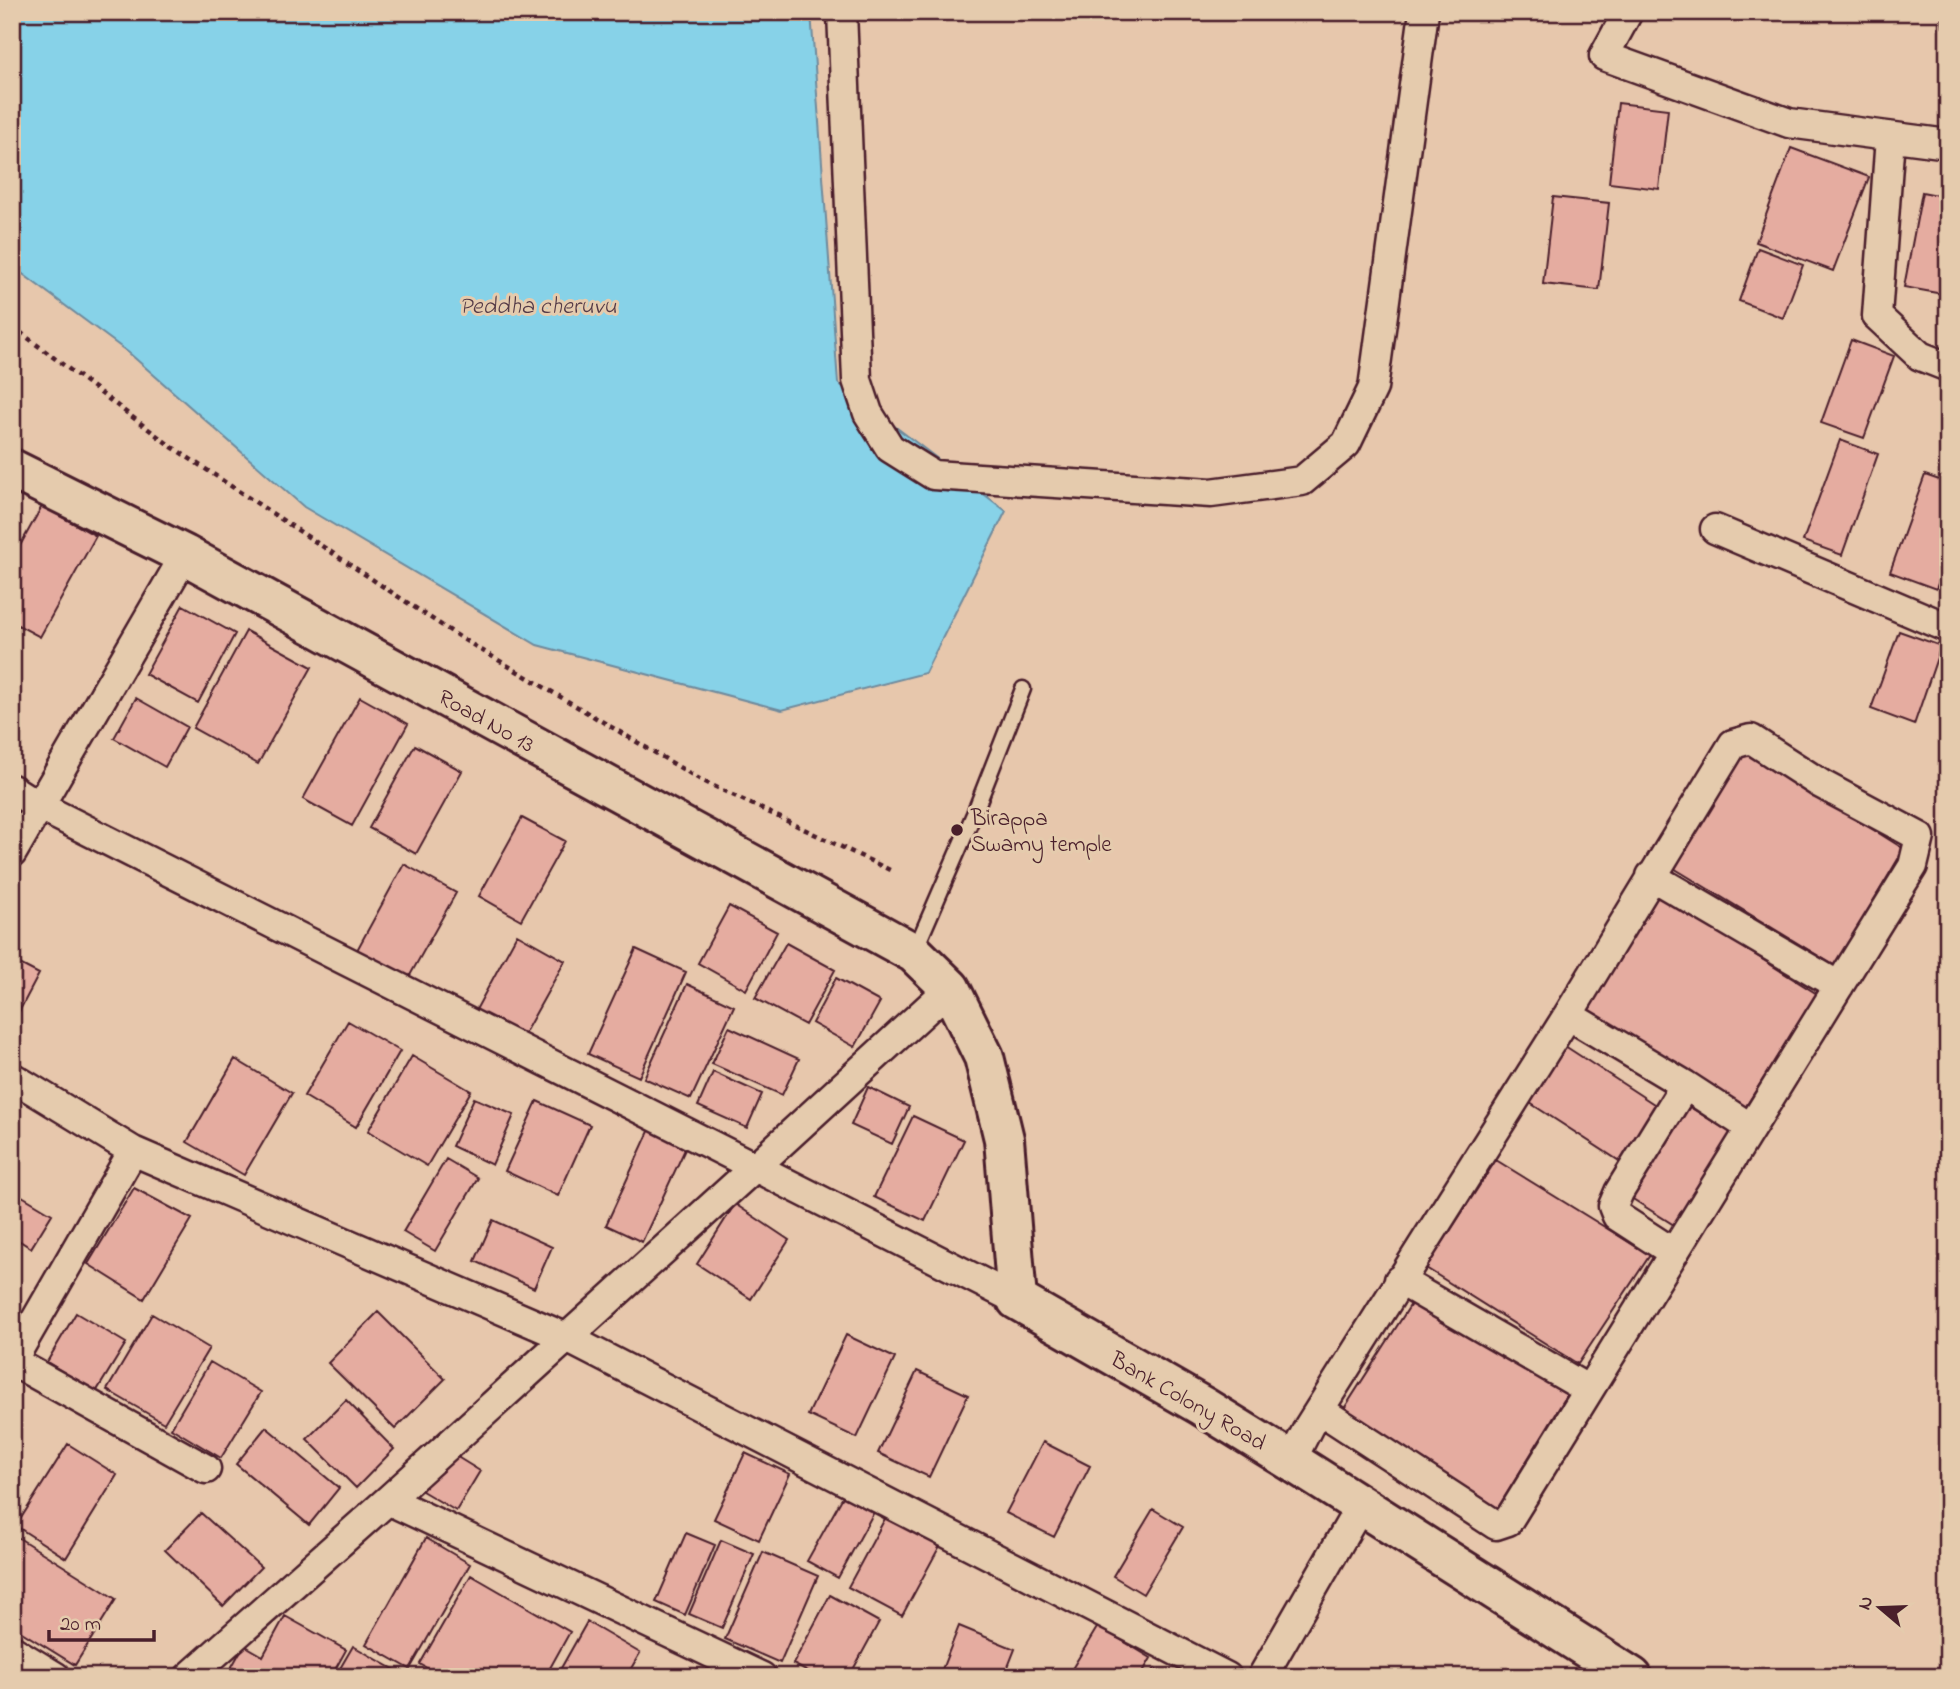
<svg xmlns="http://www.w3.org/2000/svg" width="1960" height="1689" viewBox="0 0 1960 1689" font-family="'Indie Flower',sans-serif">
  <style>
    .water { fill: #87d2e8; stroke: #6f8a9c; stroke-width: 2 }
    .building { fill: #e5aca0; stroke: #4a1f2b; stroke-width: 2 }
    .lines { fill: none; stroke-linecap: round; stroke-linejoin: round }
    .lane-casing { stroke: #4a1f2b; stroke-width: 19 }
    .street-casing { stroke: #4a1f2b; stroke-width: 33 }
    .secondary-casing { stroke: #4a1f2b; stroke-width: 44 }
    .path { stroke: #4a1f2b; stroke-width: 4.5; stroke-dasharray: 5 5; stroke-linecap: butt }
    .lane { stroke: #e5cbad; stroke-width: 14 }
    .street { stroke: #e5cbad; stroke-width: 28 }
    .secondary { stroke: #e5cbad; stroke-width: 38 }
    .poi-dot { fill: #4a1f2b; stroke: #e5cbad; stroke-width: 2.5 }
    .labels { text-anchor: middle; stroke-width: 6; stroke-linejoin: round; paint-order: stroke }
    .street-label { font-size: 23px; fill: #4a1f2b; stroke: #e5cbad }
    .poi-label { font-size: 23px; fill: #4a1f2b; stroke: #e5cbad; text-anchor: start }
    .water-label { font-size: 24px; font-style: italic; fill: #533a47; stroke: #e5cbad }
  </style>
  <rect width="100%" height="100%" fill="#e7c7ac"/>
  <filter id="ink" filterUnits="userSpaceOnUse"><feTurbulence type="fractalNoise" baseFrequency=".0143" numOctaves="2"/><feDisplacementMap in="SourceGraphic" scale="14" xChannelSelector="R" yChannelSelector="G"/><feConvolveMatrix kernelMatrix="1 2 1 2 8 2 1 2 1" color-interpolation-filters="sRGB"/></filter>
  <g filter="url(#ink)">
    <path class="water" d="M 12,12 L 811,12 L 838,383 L 1006,511 L 925,673 L 782,710 L 537,645 L 304,507 L 129,353 L 12,266 Z"/>
    <path class="building" d="M 1795,12 L 1825,12 L 1824,17 Z
      M 1942,12 L 1948,12 L 1948,27 L 1943,27 Z
      M 1618,103 L 1668,109 L 1659,189 L 1609,183 Z
      M 1791,148 L 1869,177 L 1833,271 L 1756,242 Z
      M 1922,192 L 1948,197 L 1948,295 L 1904,287 Z
      M 1553,197 L 1609,203 L 1599,290 L 1543,284 Z
      M 1758,248 L 1803,265 L 1783,318 L 1739,301 Z
      M 1851,340 L 1894,356 L 1864,438 L 1821,423 Z
      M 1840,440 L 1878,454 L 1842,555 L 1803,541 Z
      M 1925,475 L 1948,483 L 1948,556 L 1936,589 L 1890,572 Z
      M 42,506 L 96,536 L 40,637 L 12,622 L 12,560 Z
      M 183,605 L 235,634 L 198,703 L 145,674 Z
      M 246,631 L 312,667 L 258,764 L 193,728 Z
      M 1899,631 L 1941,646 L 1914,725 L 1871,709 Z
      M 360,697 L 408,724 L 352,826 L 303,799 Z
      M 136,698 L 187,727 L 165,767 L 114,738 Z
      M 415,745 L 462,771 L 416,854 L 369,828 Z
      M 1745,749 L 1904,849 L 1835,966 L 1672,867 Z
      M 522,818 L 565,841 L 521,920 L 479,896 Z
      M 404,864 L 456,893 L 408,979 L 357,950 Z
      M 1659,894 L 1817,994 L 1743,1111 L 1585,1010 Z
      M 729,906 L 777,932 L 746,990 L 698,963 Z
      M 517,934 L 565,961 L 518,1045 L 471,1019 Z
      M 786,943 L 835,970 L 805,1025 L 755,998 Z
      M 636,949 L 686,972 L 639,1077 L 588,1054 Z
      M 12,960 L 39,974 L 12,1025 Z
      M 836,978 L 880,1002 L 855,1047 L 812,1023 Z
      M 687,984 L 734,1006 L 691,1099 L 644,1078 Z
      M 348,1021 L 400,1051 L 356,1127 L 304,1096 Z
      M 729,1027 L 799,1059 L 782,1095 L 712,1064 Z
      M 1565,1046 L 1657,1106 L 1621,1162 L 1530,1103 Z
      M 412,1056 L 471,1091 L 427,1166 L 368,1131 Z
      M 235,1059 L 292,1093 L 244,1175 L 187,1142 Z
      M 713,1072 L 762,1094 L 747,1128 L 698,1106 Z
      M 868,1087 L 909,1107 L 892,1144 L 851,1125 Z
      M 474,1098 L 514,1115 L 492,1165 L 452,1146 Z
      M 537,1101 L 590,1125 L 558,1196 L 505,1171 Z
      M 1685,1104 L 1739,1138 L 1682,1230 L 1628,1196 Z
      M 913,1116 L 964,1140 L 925,1221 L 874,1197 Z
      M 650,1129 L 687,1145 L 642,1242 L 606,1225 Z
      M 446,1159 L 478,1178 L 435,1251 L 403,1232 Z
      M 1496,1160 L 1650,1255 L 1578,1364 L 1426,1268 Z
      M 134,1188 L 192,1219 L 144,1299 L 88,1264 Z
      M 12,1190 L 52,1214 L 31,1248 L 12,1236 Z
      M 735,1204 L 789,1240 L 751,1299 L 697,1264 Z
      M 493,1220 L 552,1247 L 534,1288 L 475,1261 Z
      M 1415,1298 L 1567,1395 L 1498,1508 L 1340,1415 Z
      M 378,1312 L 445,1379 L 395,1429 L 328,1363 Z
      M 76,1313 L 126,1343 L 96,1392 L 47,1362 Z
      M 152,1314 L 209,1348 L 164,1423 L 107,1390 Z
      M 846,1335 L 895,1358 L 857,1438 L 808,1415 Z
      M 210,1362 L 261,1392 L 221,1458 L 171,1428 Z
      M 917,1371 L 968,1395 L 929,1477 L 878,1453 Z
      M 346,1400 L 394,1449 L 356,1488 L 307,1439 Z
      M 266,1427 L 339,1488 L 309,1525 L 236,1464 Z
      M 1043,1442 L 1090,1466 L 1054,1537 L 1006,1513 Z
      M 68,1444 L 117,1475 L 66,1558 L 16,1526 Z
      M 446,1450 L 480,1471 L 456,1511 L 422,1491 Z
      M 745,1453 L 790,1474 L 759,1540 L 714,1519 Z
      M 12,1480 L 20,1483 L 12,1499 Z
      M 850,1484 L 880,1501 L 838,1578 L 807,1561 Z
      M 1153,1509 L 1183,1527 L 1143,1594 L 1113,1576 Z
      M 201,1513 L 261,1567 L 223,1606 L 165,1550 Z
      M 888,1513 L 942,1542 L 902,1616 L 848,1587 Z
      M 686,1533 L 715,1545 L 685,1615 L 656,1602 Z
      M 14,1535 L 116,1599 L 75,1665 L 12,1626 Z
      M 426,1538 L 470,1564 L 410,1669 L 366,1644 Z
      M 721,1540 L 754,1554 L 722,1628 L 689,1614 Z
      M 763,1552 L 818,1576 L 780,1663 L 725,1639 Z
      M 471,1575 L 570,1632 L 545,1677 L 442,1677 L 420,1664 Z
      M 830,1595 L 879,1622 L 849,1677 L 817,1677 L 793,1664 Z
      M 285,1616 L 346,1650 L 331,1677 L 226,1677 L 244,1645 L 263,1656 Z
      M 587,1622 L 640,1653 L 626,1677 L 556,1677 Z
      M 959,1626 L 1015,1649 L 1004,1677 L 939,1677 Z
      M 1098,1626 L 1151,1658 L 1140,1677 L 1067,1677 Z
      M 353,1646 L 404,1675 L 403,1677 L 335,1677 Z
      M 1155,1668 L 1169,1677 L 1149,1677 Z"/>
    <g class="lines">
      <defs>
        <path id="lane" d="M 915,950 L 974,814 L 1023,689"/>
        <path id="street" d="M 842,12 L 857,380 L 868,413 L 890,448 L 933,475 L 1211,493 L 1302,481 L 1346,444 L 1373,388 L 1424,12
          M 1628,12 L 1604,56 L 1789,123 L 1948,144
          M 1890,137 L 1877,316 L 1920,356 L 1948,367
          M 1715,529 L 1948,628
          M 12,789 L 39,806 L 755,1167 L 950,988
          M 12,853 L 185,555
          M 1651,876 L 1839,986
          M 1568,1015 L 1685,1085
          M 12,1077 L 133,1151 L 565,1337 L 1227,1677
          M 133,1151 L 12,1361 L 206,1469
          M 1674,1253 L 1617,1216 L 1613,1206 L 1619,1192 L 1685,1085 L 1751,1128
          M 1399,1280 L 1589,1390
          M 1291,1461 L 1309,1426 L 1568,1015 L 1733,744 L 1751,739 L 1821,784 L 1920,837 L 1913,866 L 1508,1521 L 1496,1525 L 1320,1410
          M 388,1500 L 762,1677
          M 12,1650 L 56,1677
          M 189,1677 L 388,1500 L 755,1167 L 1017,1300
          M 1262,1677 L 1361,1505"/>
        <path id="secondary" d="M 12,469 L 185,555 L 914,953 L 950,988 L 984,1057 L 1004,1139 L 1017,1300 L 1202,1406 L 1291,1461 L 1632,1677"/>
      </defs>
      <use href="#lane" class="lane-casing"/>
      <use href="#street" class="street-casing"/>
      <use href="#secondary" class="secondary-casing"/>
      <path class="path" d="M 12,326 L 172,447 L 461,638 L 701,780 L 894,872"/>
      <use href="#lane" class="lane"/>
      <use href="#street" class="street"/>
      <use href="#secondary" class="secondary"/>
    </g>
  </g>
  <circle class="poi-dot" cx="957" cy="830" r="7"/>
  <g class="labels">
    <g class="street-label">
      <text transform="translate(487 720) rotate(29)" y="8">Road No 13</text>
      <text transform="translate(1189 1400) rotate(30)" y="8">Bank Colony Road</text>
    </g>
    <g class="poi-label">
      <text x="971" y="825">Birappa<tspan x="971" dy="26">Swamy temple</tspan></text>
    </g>
    <g class="water-label">
      <text x="538" y="313">Peddha cheruvu</text>
    </g>
  </g>
  <rect width="1960" height="1689" fill="none" stroke="#e5cbad" stroke-width="42"/>
  <rect x="21" y="21" width="1918" height="1647" fill="none" stroke="#4a1f2b" stroke-width="2.5" filter="url(#ink)"/>
  <g transform="translate(1880 1608) rotate(289)" stroke="#e5cbad" stroke-width="5" paint-order="stroke">
  <path d="M0-5L12 26L0 18L-12 26Z" fill="#4a1f2b"/>
  <text y="-10" font-size="19" font-weight="bold" text-anchor="middle" fill="#4a1f2b">N</text>
  </g>
  <path d="M49 1630v10h105v-10" fill="none" stroke="#4a1f2b" stroke-width="3.5"/>
  <text x="60" y="1630" font-size="21" fill="#4a1f2b" stroke="#e5cbad" stroke-width="5" paint-order="stroke">20 m</text>
</svg>
